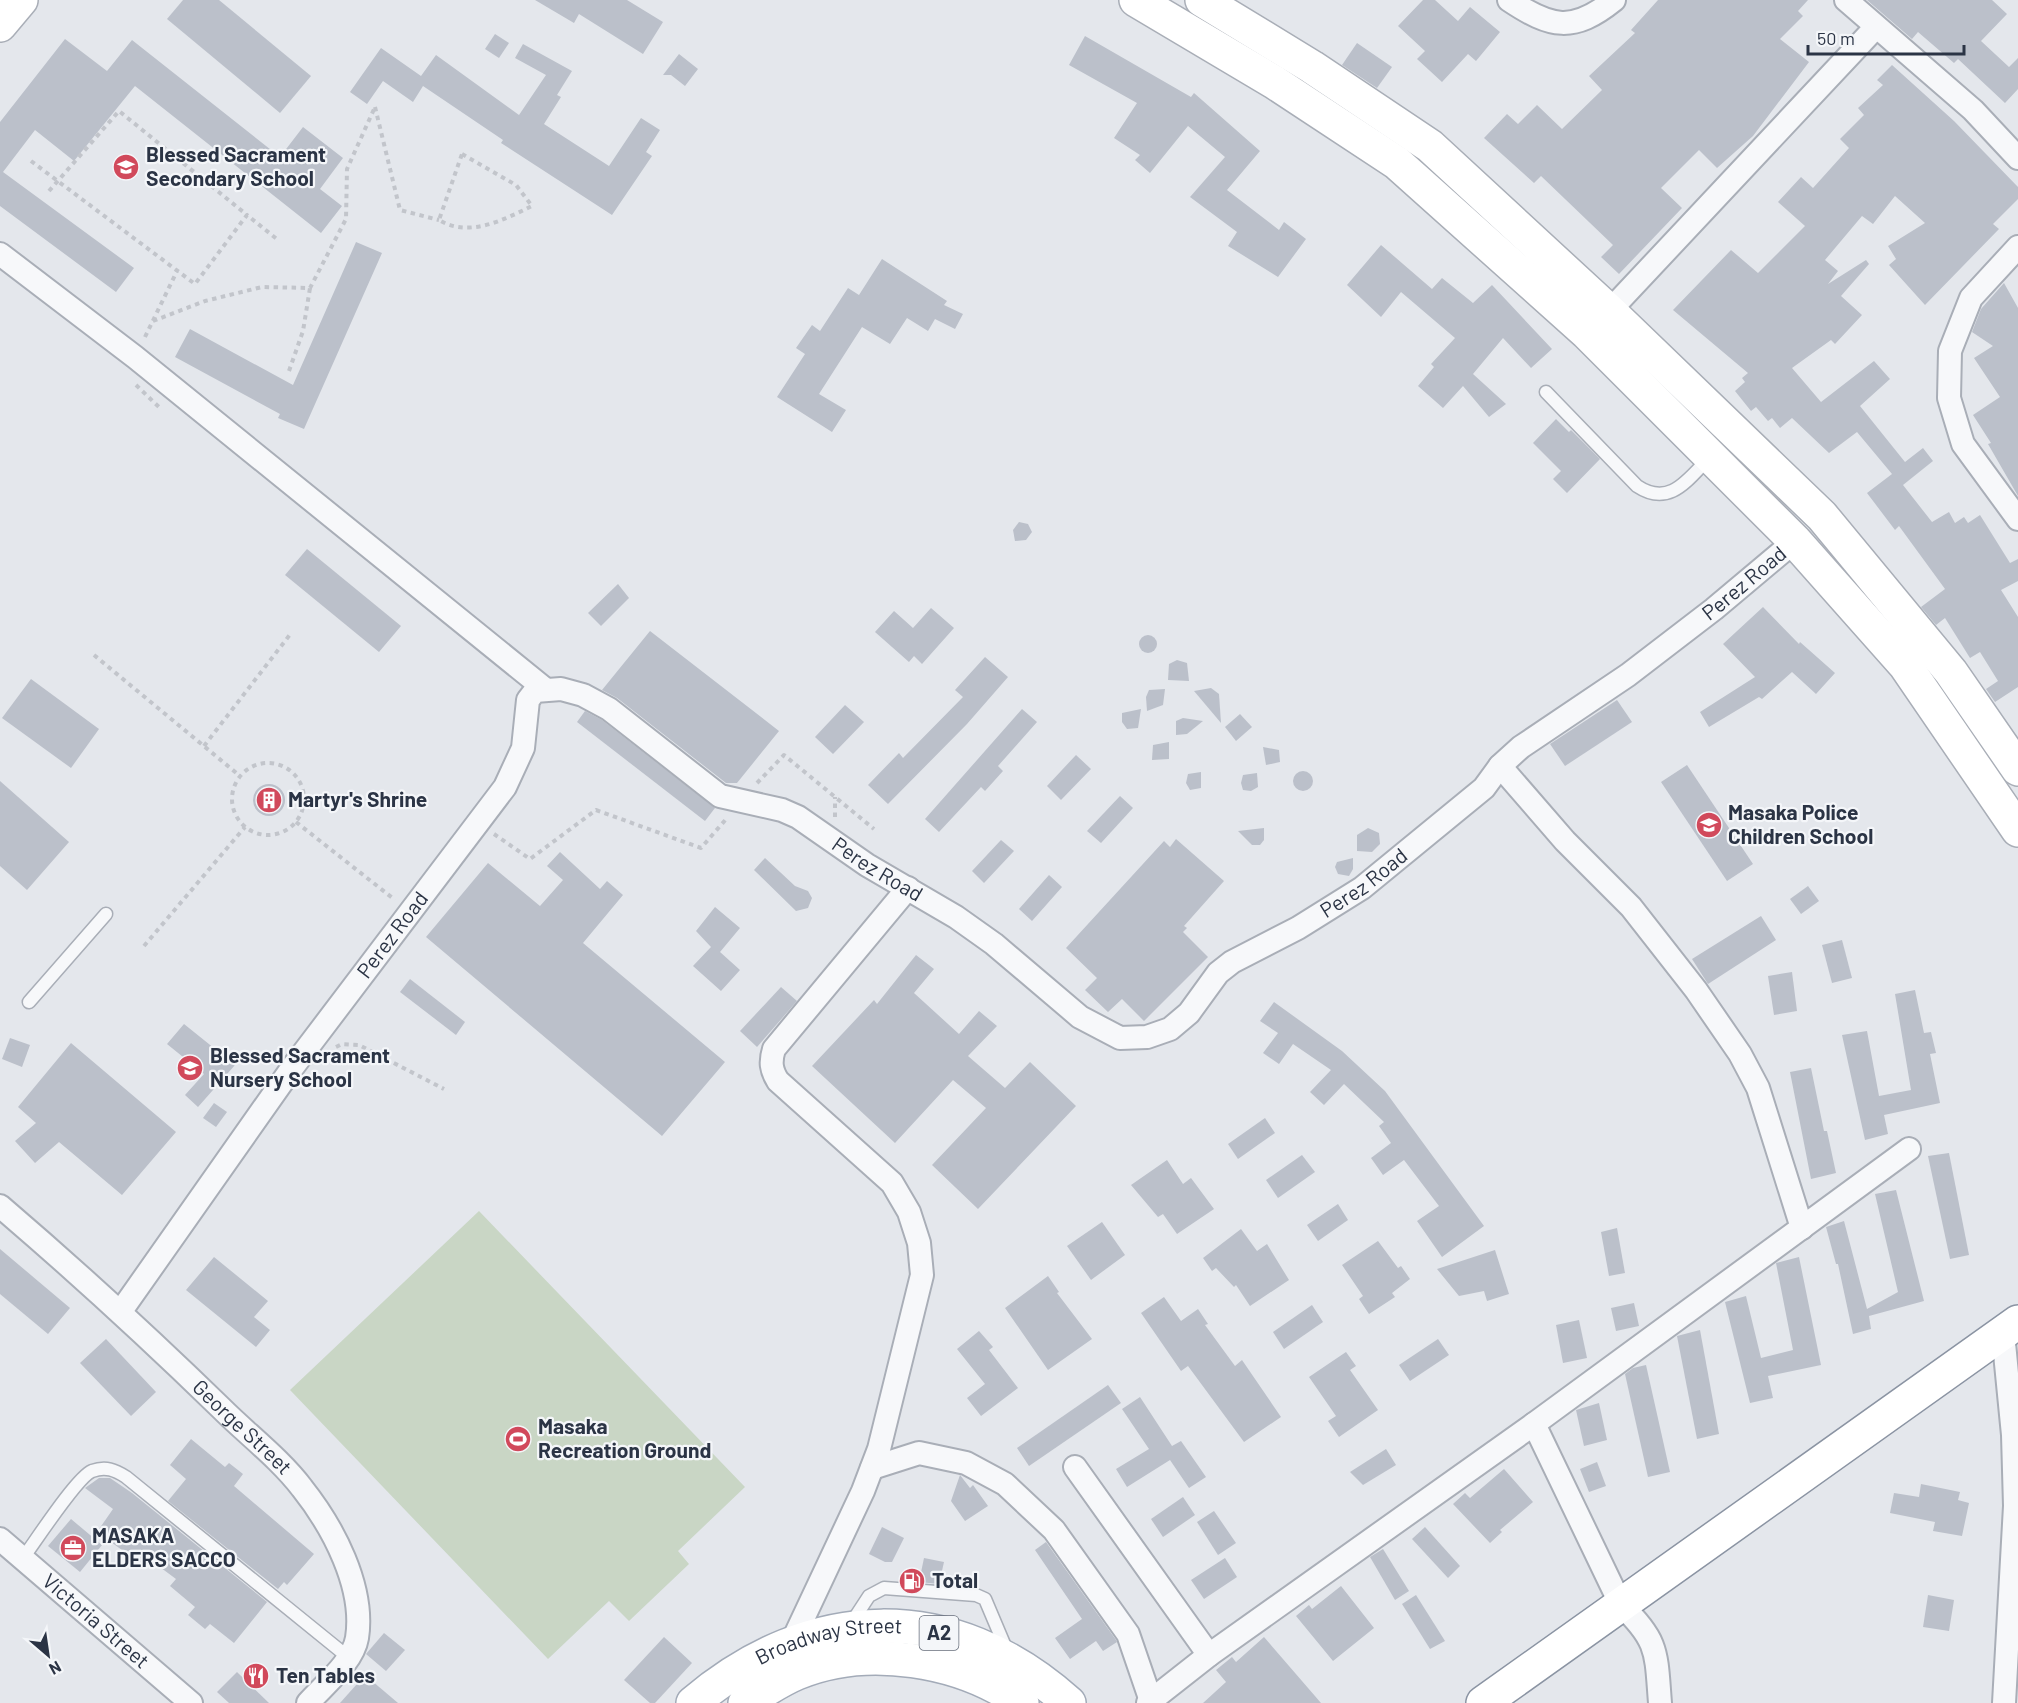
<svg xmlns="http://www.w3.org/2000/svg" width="2018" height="1703" viewBox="0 0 2018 1703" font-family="Barlow,sans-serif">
	<rect width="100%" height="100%" fill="#e4e7ec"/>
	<polygon fill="#c9d6c5" points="479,1211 745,1487 678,1551 689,1564 629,1621 609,1601 548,1659 290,1390"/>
	<g fill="#bbc0ca">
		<polygon points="183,0 219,0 311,76 280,113 167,19"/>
		<polygon points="535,0 627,0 663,22 643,54 579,14 574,23"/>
		<polygon points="1423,0 1435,0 1458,21 1470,7 1500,32 1476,61 1468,54 1442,82 1417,59 1425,51 1398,26"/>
		<polygon points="1658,0 1808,0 1798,11 1803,16 1780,39 1809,62 1753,136 1717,168 1699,150 1661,188 1682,208 1619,274 1601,257 1613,245 1541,176 1534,183 1484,138 1507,114 1518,124 1537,105 1562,129 1602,90 1589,76 1635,33 1631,30"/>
		<polygon points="1867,0 1992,0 2007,14 1981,41 2009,67 2018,58 2018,89 2005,103 1958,59 1954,63 1918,32 1912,39"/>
		<polygon points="495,34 509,43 499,58 485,49"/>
		<polygon points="1085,36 1191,97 1194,93 1260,151 1227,190 1279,230 1284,222 1306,239 1278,277 1228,246 1237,232 1190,197 1225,157 1188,126 1150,173 1135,160 1140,155 1114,138 1137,103 1069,65"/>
		<polygon points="65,39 107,71 132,40 280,157 303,127 343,158 320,189 342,206 321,233 135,86 74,161 35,130 3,172 134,268 116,292 0,206 0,122"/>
		<polygon points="1357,43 1392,67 1377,88 1342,65"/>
		<polygon points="523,44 572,71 557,95 561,97 544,124 609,166 641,118 660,130 646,152 652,156 612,215 501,143 503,140 423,86 413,102 383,81 367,104 350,92 381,48 421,76 436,55 519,115 546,75 515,58"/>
		<polygon points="679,54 698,69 685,86 671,75 663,75"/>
		<polygon points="1892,65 1954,121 2018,187 2018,199 1993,224 1999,229 1925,305 1889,265 1896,259 1888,246 1925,223 1895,196 1873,224 1862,216 1825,260 1838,271 1828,284 1866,260 1869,264 1841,296 1862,315 1835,344 1831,340 1792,368 1821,402 1874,361 1890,379 1860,406 1905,462 1923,448 1933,461 1903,485 1932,522 1949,512 1955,523 1964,517 1968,523 1980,515 2010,563 2018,559 2018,581 2001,590 2018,617 2018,687 1995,702 1986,689 1998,681 1980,652 1970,658 1945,618 1936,625 1921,607 1945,589 1899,526 1895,530 1867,493 1892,474 1857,432 1829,453 1792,418 1780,428 1772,418 1768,421 1756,407 1751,411 1735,391 1745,382 1742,378 1748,373 1673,310 1731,250 1758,273 1805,226 1778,202 1801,177 1813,188 1849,148 1840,139 1864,115 1858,108 1883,85 1877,80"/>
		<polygon points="356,242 382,253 304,429 278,418 280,414 175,357 190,329 293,385"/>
		<polygon points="1381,245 1432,289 1442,278 1473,303 1492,285 1552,349 1531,368 1503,338 1473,374 1506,404 1489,417 1463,386 1443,408 1418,386 1434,367 1431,364 1455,338 1401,292 1381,317 1347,285"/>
		<polygon points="882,259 947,301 944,305 963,314 955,329 935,319 928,331 907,318 890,344 862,327 819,394 846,410 832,432 777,397 805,354 796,348 812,325 820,331 848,288 859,295"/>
		<polygon points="2004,283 2018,308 2018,496 1988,444 1991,443 1973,415 2000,397 1974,358 1993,346 1972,332 1981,309"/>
		<polygon points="1556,419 1569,432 1571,430 1600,459 1567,493 1553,479 1561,471 1533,443"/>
		<polygon points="1019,522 1028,524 1032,532 1026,540 1015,541 1013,530"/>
		<polygon points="307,549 401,626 379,652 285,575"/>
		<polygon points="618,584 629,598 601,626 588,613"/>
		<polygon points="1763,607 1799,644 1800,642 1835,673 1816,694 1792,672 1762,699 1759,697 1709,727 1700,712 1755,677 1723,644"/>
		<polygon points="931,608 954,628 922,664 914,656 909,662 875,632 894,611 913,628"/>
		<polygon points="650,631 779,731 737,783 726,783 617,698 602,690"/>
		<circle cx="1148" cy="644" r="9"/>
		<polygon points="985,657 1008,677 967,724 888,804 868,785 899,753 903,758 963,697 955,690"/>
		<polygon points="1177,660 1187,663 1189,681 1168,680 1169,664"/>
		<polygon points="31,679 99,729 71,768 2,718"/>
		<polygon points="1211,688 1219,694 1221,723 1194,691"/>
		<polygon points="1165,689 1163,705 1147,711 1146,697 1149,690"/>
		<polygon points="1617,700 1632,722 1565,766 1550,744"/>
		<polygon points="845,705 864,722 833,754 815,737"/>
		<polygon points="1022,709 1037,722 998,766 1003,771 985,791 981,787 939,832 925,819"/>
		<polygon points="1141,709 1138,728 1127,729 1122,722 1122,713"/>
		<polygon points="585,711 602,720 715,808 705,821 577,722"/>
		<polygon points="1240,714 1252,727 1236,741 1225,727"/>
		<polygon points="1183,718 1203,721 1187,734 1176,735 1176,721"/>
		<polygon points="1169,742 1169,759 1152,760 1153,745"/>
		<polygon points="1263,747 1279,750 1280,762 1266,765"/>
		<polygon points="1076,755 1091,769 1061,800 1047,786"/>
		<polygon points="1687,765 1753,864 1727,881 1661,782"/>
		<circle cx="1303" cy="781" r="10"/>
		<polygon points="1201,772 1201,788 1190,790 1186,783 1188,774"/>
		<polygon points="1257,773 1258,787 1251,791 1243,790 1241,783 1243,775"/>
		<polygon points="0,781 69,842 27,890 0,866"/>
		<circle cx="269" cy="800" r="16"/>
		<polygon points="1120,796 1133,808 1101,843 1087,831"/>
		<polygon points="1264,828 1264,840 1260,845 1252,845 1238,831"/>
		<polygon points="1368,828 1379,833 1380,844 1372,852 1357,851 1357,835"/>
		<polygon points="1176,839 1224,881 1184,926 1187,928 1183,932 1208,957 1144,1021 1122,999 1108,1012 1085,990 1097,978 1066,948 1164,841 1170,847"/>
		<polygon points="1001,840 1014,851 984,883 972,871"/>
		<polygon points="560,852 600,889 607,881 623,895 583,943 725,1062 662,1136 426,937 488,863 540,906 563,880 547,866"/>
		<polygon points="765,858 795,886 808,891 812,898 808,908 796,911 754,870"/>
		<polygon points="1353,858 1353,869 1349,876 1338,874 1335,867 1337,862"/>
		<polygon points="1049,875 1062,887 1032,921 1019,909"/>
		<polygon points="1808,886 1819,901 1801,914 1790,899"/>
		<polygon points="715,907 740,928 720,952 740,970 721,991 693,966 711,947 696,931"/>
		<polygon points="1761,916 1776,940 1708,984 1692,959"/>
		<polygon points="1842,940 1852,978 1832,983 1822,945"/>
		<polygon points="916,955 934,969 914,993 959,1034 979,1011 997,1026 968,1056 1005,1088 1030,1062 1076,1106 978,1209 932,1165 986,1108 953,1080 895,1143 812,1066 874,1000 877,1004"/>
		<polygon points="1792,972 1797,1011 1774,1015 1768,976"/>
		<polygon points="410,979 465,1022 456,1035 400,992"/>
		<polygon points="781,987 797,1001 757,1047 740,1031"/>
		<polygon points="1915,990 1924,1033 1931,1032 1936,1053 1930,1054 1940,1103 1884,1115 1888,1134 1865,1140 1842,1035 1867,1031 1879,1096 1911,1090 1895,994"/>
		<polygon points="1274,1002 1342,1051 1385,1091 1484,1226 1442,1257 1417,1221 1439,1206 1404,1160 1383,1175 1371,1158 1391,1143 1379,1126 1384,1122 1344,1084 1324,1105 1310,1092 1331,1070 1293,1044 1279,1064 1263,1053 1278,1033 1260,1021"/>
		<polygon points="184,1024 235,1065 198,1107 185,1095 204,1074 167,1044"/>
		<polygon points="10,1038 30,1045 22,1067 2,1059"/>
		<polygon points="71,1043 176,1132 122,1195 59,1142 35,1163 15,1141 36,1123 18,1107"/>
		<polygon points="1811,1068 1824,1131 1827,1131 1836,1173 1811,1179 1790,1072"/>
		<polygon points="214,1103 227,1112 216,1127 203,1118"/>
		<polygon points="1265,1118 1275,1133 1238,1159 1228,1144"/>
		<polygon points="1949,1153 1969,1255 1950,1259 1928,1156"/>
		<polygon points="1302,1155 1315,1172 1278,1198 1266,1180"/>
		<polygon points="1167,1160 1183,1184 1191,1178 1214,1209 1177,1234 1163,1214 1158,1217 1131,1185"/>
		<polygon points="1896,1190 1924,1301 1869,1316 1871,1329 1853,1334 1838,1264 1836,1264 1826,1227 1844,1221 1867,1309 1898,1292 1875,1194"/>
		<polygon points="1338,1204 1348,1220 1318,1241 1307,1225"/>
		<polygon points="1102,1222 1125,1255 1091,1280 1067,1246"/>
		<polygon points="1617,1228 1625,1273 1609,1276 1601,1232"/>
		<polygon points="1241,1229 1257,1251 1267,1244 1289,1280 1250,1306 1236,1285 1234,1287 1216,1268 1212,1271 1203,1258"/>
		<polygon points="1378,1241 1398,1268 1401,1266 1410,1279 1392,1293 1395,1297 1369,1314 1359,1299 1363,1296 1342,1265"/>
		<polygon points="0,1249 70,1308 48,1334 0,1294"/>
		<polygon points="1495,1250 1509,1294 1487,1301 1484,1291 1459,1296 1437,1269"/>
		<polygon points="214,1257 268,1301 254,1317 270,1330 256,1347 186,1290"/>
		<polygon points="1799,1257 1821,1365 1768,1376 1773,1398 1750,1403 1725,1302 1746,1296 1761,1358 1793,1350 1776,1263"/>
		<polygon points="1048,1276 1059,1292 1057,1293 1092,1339 1048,1370 1005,1308"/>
		<polygon points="1164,1297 1181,1321 1198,1309 1208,1324 1205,1325 1235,1366 1242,1360 1281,1417 1244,1442 1188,1366 1181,1371 1141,1313"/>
		<polygon points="1634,1303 1639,1326 1616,1331 1611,1308"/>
		<polygon points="1312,1305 1323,1322 1284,1349 1273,1332"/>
		<polygon points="1579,1320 1587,1358 1563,1363 1556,1325"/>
		<polygon points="1700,1330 1719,1434 1697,1439 1677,1336"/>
		<polygon points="979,1331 993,1347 989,1350 1018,1388 981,1416 967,1398 985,1384 957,1349"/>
		<polygon points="106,1339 156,1392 131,1416 80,1363"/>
		<polygon points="1438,1339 1449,1355 1410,1381 1399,1365"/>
		<polygon points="1346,1352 1356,1366 1350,1370 1378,1410 1339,1437 1328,1421 1336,1416 1309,1377"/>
		<polygon points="1646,1365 1670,1472 1648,1477 1625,1374 1633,1368"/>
		<polygon points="1108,1385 1121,1403 1029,1466 1017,1448"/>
		<polygon points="1140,1397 1172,1446 1181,1441 1206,1477 1189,1488 1170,1460 1127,1487 1116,1469 1149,1449 1122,1409"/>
		<polygon points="1599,1403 1607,1440 1584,1446 1576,1410"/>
		<polygon points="191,1439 225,1467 229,1463 243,1474 234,1486 314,1554 287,1585 284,1582 278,1589 168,1501 186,1479 170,1465"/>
		<polygon points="1386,1449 1396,1465 1363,1485 1350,1472"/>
		<polygon points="1597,1462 1606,1486 1589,1492 1580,1469"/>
		<polygon points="1504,1469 1533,1502 1500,1530 1502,1532 1490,1543 1453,1504 1465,1493 1470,1498"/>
		<polygon points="960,1475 970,1488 973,1485 988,1506 965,1521 951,1501"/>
		<polygon points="99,1478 110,1478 132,1493 267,1602 234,1643 210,1624 205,1629 188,1615 195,1607 170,1586 176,1579 145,1556 140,1563 97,1532 113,1509 85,1488"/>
		<polygon points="1921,1484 1960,1492 1958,1500 1969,1503 1962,1536 1933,1531 1935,1522 1890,1513 1894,1493 1919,1497"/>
		<polygon points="1183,1497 1195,1515 1163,1537 1151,1519"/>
		<polygon points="1214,1511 1236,1543 1218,1555 1197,1522"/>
		<polygon points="71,1519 102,1545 80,1572 48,1546"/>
		<polygon points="882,1527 904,1538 892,1562 885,1562 869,1554"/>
		<polygon points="1425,1527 1460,1566 1448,1578 1412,1539"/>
		<polygon points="1046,1542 1116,1640 1117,1642 1103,1651 1096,1641 1070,1659 1055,1638 1082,1619 1035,1550"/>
		<polygon points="1383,1549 1409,1591 1395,1600 1370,1557"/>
		<polygon points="924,1558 944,1562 939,1584 919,1582"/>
		<polygon points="1225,1558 1237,1577 1204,1599 1191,1580"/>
		<polygon points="1341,1586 1374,1628 1333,1661 1296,1616 1309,1605 1312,1609"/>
		<polygon points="1416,1595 1445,1641 1430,1649 1402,1604"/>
		<polygon points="1928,1595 1954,1600 1949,1631 1923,1627"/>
		<polygon points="384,1633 405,1650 386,1671 366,1654"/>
		<polygon points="664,1637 692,1663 655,1703 650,1703 624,1680"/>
		<polygon points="1264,1637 1321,1703 1203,1703 1226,1682 1216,1670 1232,1657 1236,1662"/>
		<polygon points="237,1672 269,1703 229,1703 217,1692"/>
		<polygon points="365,1675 398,1703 340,1703"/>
	</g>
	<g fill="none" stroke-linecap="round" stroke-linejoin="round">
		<defs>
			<g id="lane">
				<path d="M1546 392 1637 486C1670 508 1688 479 1710 457"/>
				<polyline points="29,1002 106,914"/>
				<path d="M23 1558C35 1542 77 1477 92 1471 106 1466 115 1470 126 1477L348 1657"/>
				<polyline points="850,1625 869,1596 884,1588 976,1595 985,1599 1007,1651"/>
			</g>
			<g id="street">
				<path d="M1509 0C1551 28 1573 33 1614 0"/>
				<polyline points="1846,0 1973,110 2018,158"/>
				<polyline points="2018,247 1971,298 1950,351 1949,398 1963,444 2018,519"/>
				<polyline points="0,254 135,357 545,689"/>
				<polyline points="1601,320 1875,28"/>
				<polyline points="1500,766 1565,841 1631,907 1696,990 1740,1054 1758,1088 1802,1228"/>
				<path id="s1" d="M0 1206C76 1271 149 1338 221 1408 247 1434 280 1459 302 1488 333 1527 365 1587 357 1638 353 1662 324 1685 308 1703"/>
				<path id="s2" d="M121 1311 292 1068 505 787 523 748 528 700 535 691 561 689 583 695 609 709 720 796 782 810 798 817 867 865 956 917 994 944 1080 1017 1120 1038 1147 1037 1170 1029 1189 1013 1218 973 1232 962 1298 928 1362 888 1484 788 1500 766 1521 747 1628 675 1714 609 1795 541"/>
				<polyline points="2003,1333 2013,1435 2015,1506 2004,1703"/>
				<path d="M1534 1424 1621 1605C1659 1641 1656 1653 1660 1703"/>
				<polyline points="1075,1467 1209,1655"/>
				<polyline points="872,1468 919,1453 966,1463 1005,1484 1054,1530 1128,1634 1151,1701"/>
				<path id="s3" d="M0 1539 191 1703"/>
				<path d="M794 1653 792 1642 863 1491 879 1449 922 1275 919 1243 909 1212 892 1183 778 1081C771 1070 770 1062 774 1049L908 888"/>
				<polyline points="1148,1703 1209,1655 1534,1424 1909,1149"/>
			</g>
			<g id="secondary">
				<polyline points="1136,0 1274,82 1397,163 1587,333 1795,541 1905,665 2018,830"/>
				<polyline points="1202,0 1312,67 1430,146 1610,312 1822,516 1951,672 2018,769"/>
				<polyline points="0,25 21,0"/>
			</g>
			<g id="primary">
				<path id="s4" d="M693 1703C811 1603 952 1598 1069 1703"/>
				<path d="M745 1703C762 1692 778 1681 797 1673 867 1644 961 1659 1022 1703"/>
			</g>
			<polyline id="highway" points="1483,1703 2018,1322"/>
		</defs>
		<use href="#lane" stroke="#a9aeb7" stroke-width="15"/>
		<use href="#street" stroke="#a9aeb7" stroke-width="26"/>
		<use href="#secondary" stroke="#a9aeb7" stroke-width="36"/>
		<use href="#primary" stroke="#a3abb8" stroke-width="36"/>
		<use href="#highway" stroke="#8b94a3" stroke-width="36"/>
		<g stroke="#c2c5cb" stroke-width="4" stroke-dasharray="4.5 4.5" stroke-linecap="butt">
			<polyline points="375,107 400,210 439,220"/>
			<path d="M462 154 516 185 532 206C503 220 469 238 439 220Z"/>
			<polyline points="31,161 195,284 247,215 278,240"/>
			<polyline points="49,191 119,111 247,215"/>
			<polyline points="153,321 205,301 262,287 310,288 346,219 347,169 375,107"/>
			<polyline points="145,337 177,271"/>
			<polyline points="289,371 303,331 310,288"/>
			<polyline points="136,385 161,409"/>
			<polyline points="94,655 240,776"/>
			<polyline points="204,746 292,632"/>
			<circle cx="268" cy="799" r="36"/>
			<polyline points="757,783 784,755 874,829"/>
			<polyline points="835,817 835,797"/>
			<polyline points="296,822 395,900"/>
			<polyline points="494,834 530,859 596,810 701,848 727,818"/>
			<polyline points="144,946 245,827"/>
			<polyline points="336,1047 342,1044 359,1045 444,1089"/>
		</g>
		<use href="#lane" stroke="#f7f8fa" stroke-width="12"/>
		<use href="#street" stroke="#f7f8fa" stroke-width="22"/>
		<use href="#secondary" stroke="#fff" stroke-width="33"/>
		<use href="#primary" stroke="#fff" stroke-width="33"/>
		<use href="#highway" stroke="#fff" stroke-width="33"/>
	</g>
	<defs>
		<symbol id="school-disc" viewBox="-11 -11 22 22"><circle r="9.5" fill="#d1495b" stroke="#f4f6f9"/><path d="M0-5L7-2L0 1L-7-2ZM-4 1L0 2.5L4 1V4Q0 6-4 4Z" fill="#fff"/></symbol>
		<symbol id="building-disc" viewBox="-11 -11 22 22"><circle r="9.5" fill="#d1495b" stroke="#f4f6f9"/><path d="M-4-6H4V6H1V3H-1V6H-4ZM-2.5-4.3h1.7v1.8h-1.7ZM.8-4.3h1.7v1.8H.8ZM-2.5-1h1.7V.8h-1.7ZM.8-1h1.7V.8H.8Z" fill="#fff"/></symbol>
		<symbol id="stadium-disc" viewBox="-11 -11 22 22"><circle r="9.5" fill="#d1495b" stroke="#f4f6f9"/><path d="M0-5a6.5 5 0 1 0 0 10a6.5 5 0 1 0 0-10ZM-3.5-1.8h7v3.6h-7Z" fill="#fff"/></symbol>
		<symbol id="office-disc" viewBox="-11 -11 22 22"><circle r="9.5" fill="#d1495b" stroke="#f4f6f9"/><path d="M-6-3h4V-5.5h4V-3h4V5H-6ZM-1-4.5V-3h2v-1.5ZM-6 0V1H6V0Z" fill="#fff"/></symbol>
		<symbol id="fuel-disc" viewBox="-11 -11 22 22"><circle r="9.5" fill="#d1495b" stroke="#f4f6f9"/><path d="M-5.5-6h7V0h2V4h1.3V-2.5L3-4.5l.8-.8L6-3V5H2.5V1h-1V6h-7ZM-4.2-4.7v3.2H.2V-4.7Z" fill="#fff"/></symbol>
		<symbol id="restaurant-disc" viewBox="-11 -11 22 22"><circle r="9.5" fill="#d1495b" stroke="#f4f6f9"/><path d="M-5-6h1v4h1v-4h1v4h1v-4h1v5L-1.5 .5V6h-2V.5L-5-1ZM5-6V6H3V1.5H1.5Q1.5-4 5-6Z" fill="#fff"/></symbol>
	</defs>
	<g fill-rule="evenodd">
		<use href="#school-disc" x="111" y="152" width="30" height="30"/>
		<use href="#building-disc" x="254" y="785" width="30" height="30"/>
		<use href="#school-disc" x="1694" y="810" width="30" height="30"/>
		<use href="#school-disc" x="175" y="1053" width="30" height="30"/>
		<use href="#stadium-disc" x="503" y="1424" width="30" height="30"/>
		<use href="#office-disc" x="58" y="1533" width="30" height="30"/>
		<use href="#fuel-disc" x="897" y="1566" width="30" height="30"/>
		<use href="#restaurant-disc" x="241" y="1661" width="30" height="30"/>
	</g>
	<g text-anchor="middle" stroke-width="4.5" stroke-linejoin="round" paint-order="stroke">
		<rect fill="#f4f6f9" stroke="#676e7b" stroke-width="1.5" x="919.5" y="1616" width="39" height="34" rx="4.5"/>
		<g font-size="20" font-weight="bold" fill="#2b3445">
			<text x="939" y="1640">A2</text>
		</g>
		<g font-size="21" font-weight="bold" fill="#2b3445" stroke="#f4f6f9" text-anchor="start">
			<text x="146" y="162">Blessed Sacrament<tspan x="146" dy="24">Secondary School</tspan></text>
			<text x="288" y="807">Martyr's Shrine</text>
			<text x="1728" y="820">Masaka Police<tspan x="1728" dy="24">Children School</tspan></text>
			<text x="210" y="1063">Blessed Sacrament<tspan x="210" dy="24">Nursery School</tspan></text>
			<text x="538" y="1434">Masaka<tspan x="538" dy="24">Recreation Ground</tspan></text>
			<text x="92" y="1543">MASAKA<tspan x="92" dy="24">ELDERS SACCO</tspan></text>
			<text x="932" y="1588">Total</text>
			<text x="276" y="1683">Ten Tables</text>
		</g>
		<g font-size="21" fill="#2b3445" stroke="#f4f6f9">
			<text dy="7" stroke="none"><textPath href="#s2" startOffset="2228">Perez Road</textPath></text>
			<text dy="7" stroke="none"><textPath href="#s2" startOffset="1148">Perez Road</textPath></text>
			<text dy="7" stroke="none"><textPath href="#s2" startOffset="1742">Perez Road</textPath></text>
			<text dy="7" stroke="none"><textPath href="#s2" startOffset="464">Perez Road</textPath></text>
			<text dy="7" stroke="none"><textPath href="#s1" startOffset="328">George Street</textPath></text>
			<text dy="7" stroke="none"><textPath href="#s3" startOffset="126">Victoria Street</textPath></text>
			<text dy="7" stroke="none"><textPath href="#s4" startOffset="153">Broadway Street</textPath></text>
		</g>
	</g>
	<g transform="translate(48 1655) rotate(151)" stroke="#f4f6f9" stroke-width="4.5" paint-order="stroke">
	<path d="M0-4.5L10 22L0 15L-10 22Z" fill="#2b3445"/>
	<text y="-9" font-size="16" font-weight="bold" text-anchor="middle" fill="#2b3445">N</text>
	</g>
	<path d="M1808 45v9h156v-9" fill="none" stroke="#2b3445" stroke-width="3"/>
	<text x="1817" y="45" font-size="18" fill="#2b3445" stroke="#f4f6f9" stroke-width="4.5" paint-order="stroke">50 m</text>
</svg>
